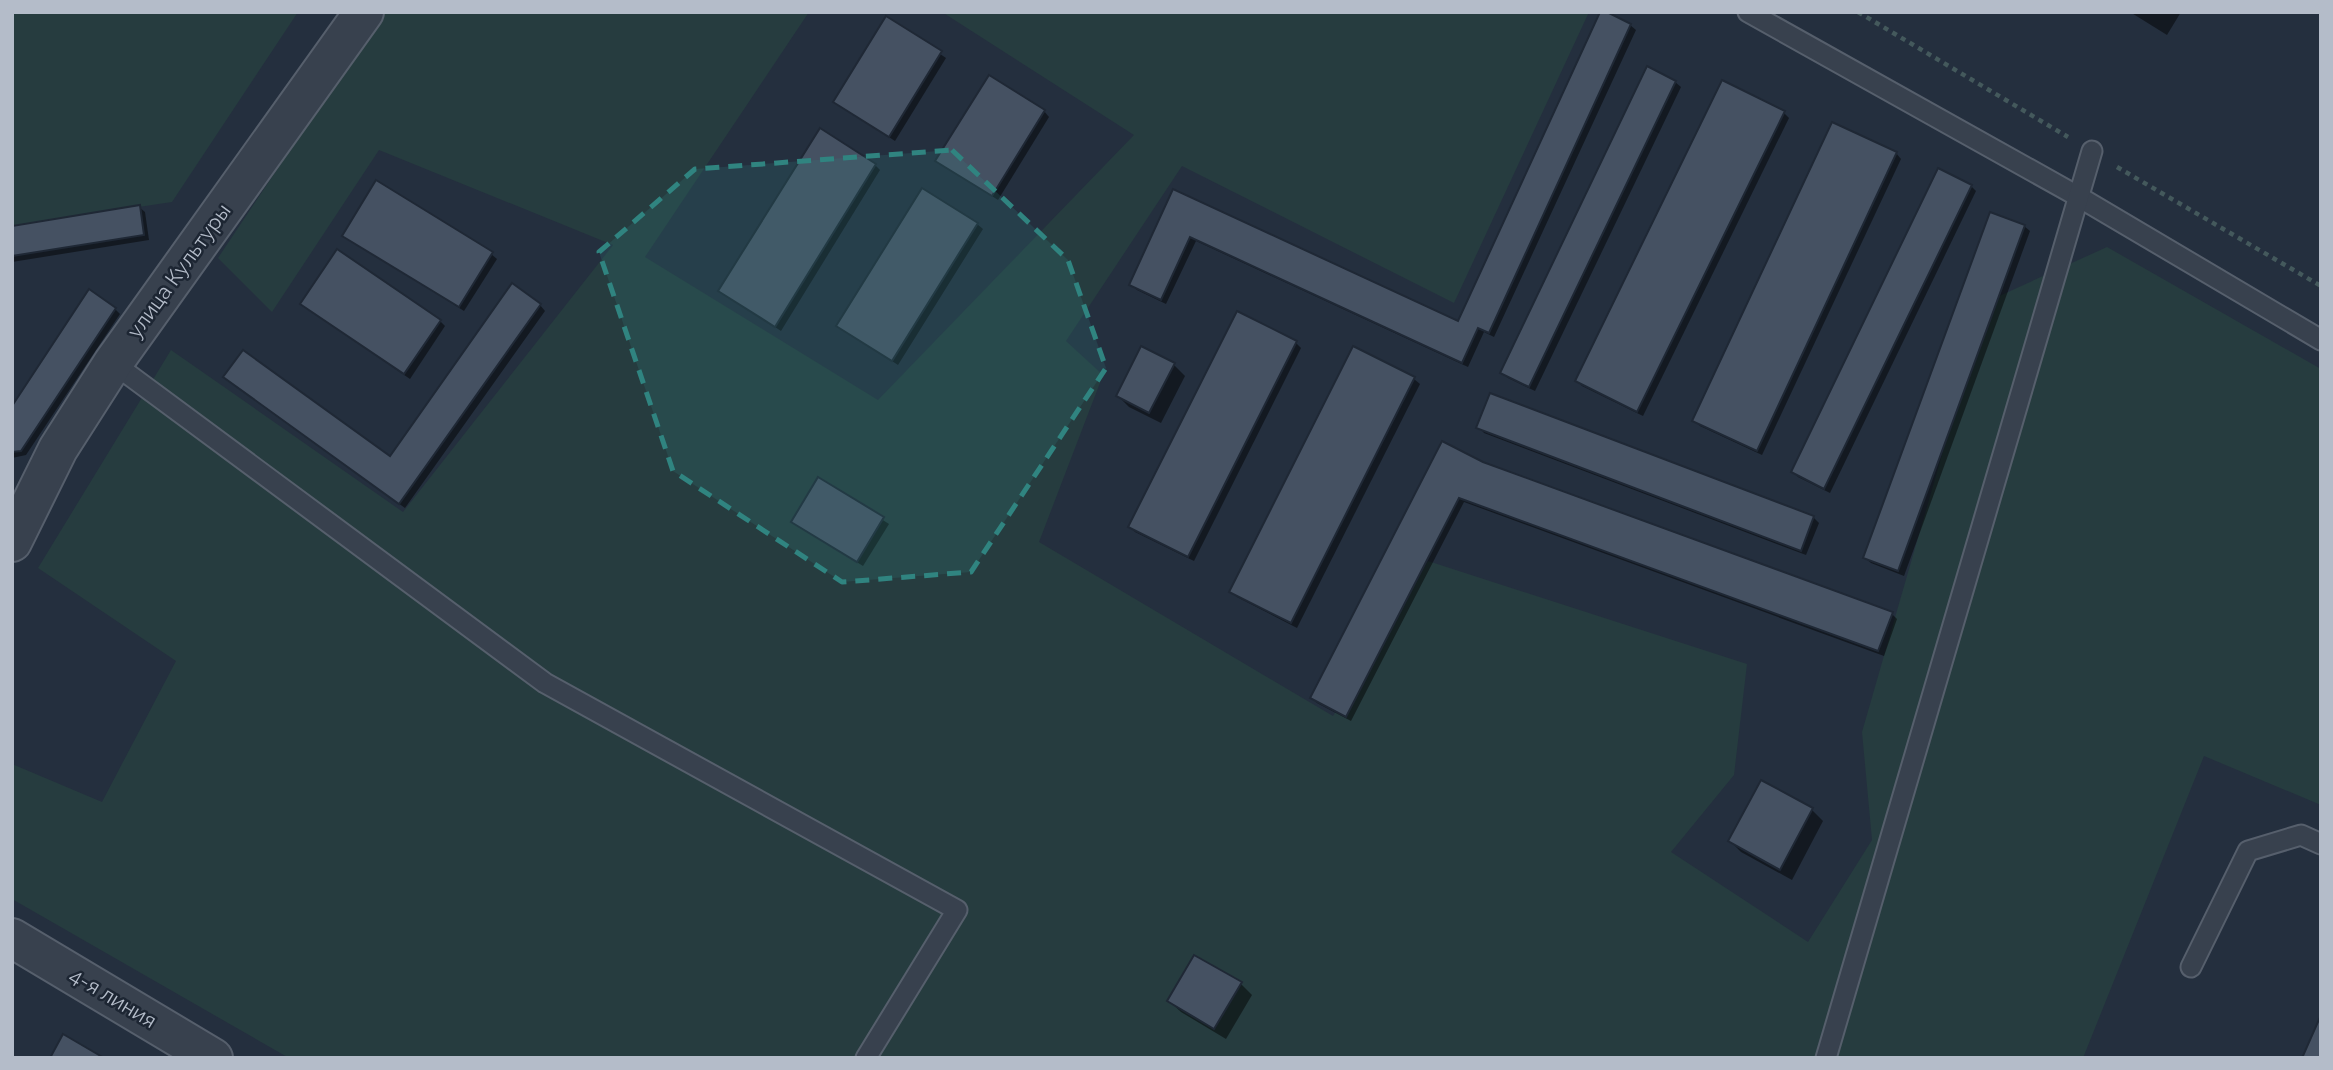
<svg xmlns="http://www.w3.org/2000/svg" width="2333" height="1070" viewBox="0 0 2333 1070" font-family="Raleway,sans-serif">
	<rect width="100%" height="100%" fill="#242f3e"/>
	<g fill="#263c3f">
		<polygon points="12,12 298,12 172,202 12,226"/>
		<polygon points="382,12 809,12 645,257 878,400 1134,135 942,12 1589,12 1454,303 1182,166 1066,341 1103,375 1039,542 1333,716 1428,561 1747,664 1734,775 1671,852 1808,942 1872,840 1862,732 1986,302 2107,247 2321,369 2321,805 2204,756 2083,1058 289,1058 12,899 12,764 102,802 176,661 38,568 171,350 403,512 613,245 379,150 272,312 218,258"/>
	</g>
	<g fill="#0007">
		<polygon points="2130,12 2181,12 2167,35"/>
		<polygon points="887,18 946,58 895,141 835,102"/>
		<polygon points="1630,25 1636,30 1494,337 1484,332 1468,367 1196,241 1166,304 1137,290 1131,284 1174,191 1459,323"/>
		<polygon points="1675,82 1681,87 1535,391 1508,378 1502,373"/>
		<polygon points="1044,111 1049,117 998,200 938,161"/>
		<polygon points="1784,113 1789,118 1643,416 1582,386 1577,381"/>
		<polygon points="1896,153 1901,159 1762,455 1700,426 1694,420"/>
		<polygon points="875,165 880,170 781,331 721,291"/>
		<polygon points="1971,186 1976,191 1830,493 1798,477 1793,472"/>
		<polygon points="139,207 145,212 149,240 12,262 12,227"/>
		<polygon points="977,224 983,229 898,365 839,326"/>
		<polygon points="2024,226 2030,231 1904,576 1871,563 1865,558"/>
		<polygon points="344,235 491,254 497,259 464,311"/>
		<polygon points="540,305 545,311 405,508 230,382 390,458"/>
		<polygon points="115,309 120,314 26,455 12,458 12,409"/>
		<polygon points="308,309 440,321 445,326 410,379"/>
		<polygon points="1237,313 1296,343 1301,348 1194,561 1135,532 1130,526"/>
		<polygon points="1354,348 1414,379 1420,384 1297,628 1237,597 1231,592"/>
		<polygon points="1174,365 1185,376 1161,423 1129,407 1118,396"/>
		<polygon points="1479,427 1813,517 1819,523 1806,555 1484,433"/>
		<polygon points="1482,464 1892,614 1897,619 1884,656 1464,502 1351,721 1317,703 1312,698"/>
		<polygon points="819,479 889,524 863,566 793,522"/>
		<polygon points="1812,810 1823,821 1792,880 1741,852 1730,841"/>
		<polygon points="1241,984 1252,995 1226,1039 1181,1012 1169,1001"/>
	</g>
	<g fill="#455162" stroke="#1f2835" stroke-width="2">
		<polygon points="1600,12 1607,12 1631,24 1489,333 1478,328 1462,363 1190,237 1161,300 1129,285 1173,189 1458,321"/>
		<polygon points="886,16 942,51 889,137 833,102"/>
		<polygon points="1647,66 1676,81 1529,387 1500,373"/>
		<polygon points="989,75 1045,110 992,196 935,161"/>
		<polygon points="1722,80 1785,111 1637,412 1575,381"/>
		<polygon points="1832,122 1897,152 1757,451 1692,421"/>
		<polygon points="820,128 876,164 775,327 718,291"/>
		<polygon points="1938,168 1972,185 1824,489 1791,472"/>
		<polygon points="376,180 493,252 459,307 342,236"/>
		<polygon points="922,188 978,223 892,361 836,326"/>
		<polygon points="140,205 144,235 12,256 12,226"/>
		<polygon points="1990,212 2025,225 1898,571 1863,558"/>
		<polygon points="337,249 441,320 404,374 300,304"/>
		<polygon points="512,283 541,304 399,504 223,377 243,350 390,456"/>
		<polygon points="89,289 116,308 21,451 12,452 12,406"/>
		<polygon points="1237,311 1297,341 1188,557 1128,527"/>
		<polygon points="1141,346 1175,363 1149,413 1116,396"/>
		<polygon points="1353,346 1415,377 1291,623 1229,592"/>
		<polygon points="1490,393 1814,516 1801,551 1476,428"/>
		<polygon points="1442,441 1483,462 1893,612 1878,651 1459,498 1346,717 1310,698"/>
		<polygon points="818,477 884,517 857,562 791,522"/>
		<polygon points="1761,780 1813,808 1780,870 1728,841"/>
		<polygon points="1194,955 1242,982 1214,1029 1167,1001"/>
		<polygon points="2321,1015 2321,1058 2302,1058"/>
		<polygon points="63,1034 104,1058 50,1058"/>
	</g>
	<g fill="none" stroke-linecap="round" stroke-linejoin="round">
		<defs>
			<g id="lane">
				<polyline points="1748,12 2079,197 2321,340"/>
				<polyline points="113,363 545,683 957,910 866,1058"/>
				<polyline points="2191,967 2248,851 2301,835 2321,844"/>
				<polyline points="1826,1058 2092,151"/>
			</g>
			<g id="street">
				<polyline points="12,542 58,449 113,363 364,12"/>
				<polyline points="12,938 213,1058"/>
			</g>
		</defs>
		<use href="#lane" stroke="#565f6c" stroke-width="23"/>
		<use href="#street" stroke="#565f6c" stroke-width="42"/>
		<g stroke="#44595c" stroke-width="4.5" stroke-dasharray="5 5" stroke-linecap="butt">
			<polyline points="1858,12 2068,137"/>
			<polyline points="2117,167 2321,286"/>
		</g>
		<use href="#lane" stroke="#38414e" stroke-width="19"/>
		<use href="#street" stroke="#38414e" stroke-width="38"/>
	</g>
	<path fill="#308480" fill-opacity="0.2" stroke="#308480" stroke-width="5" stroke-dasharray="14 9" stroke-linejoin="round" d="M952 150 1068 260 1106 368 971 572 842 582 673 471 599 252 695 169Z"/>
	<g text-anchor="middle" stroke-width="5" stroke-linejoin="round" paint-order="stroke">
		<g font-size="21" fill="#b4bcc9" stroke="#1d2633">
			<text transform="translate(179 271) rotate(-54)" y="7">улица Культуры</text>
			<text transform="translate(113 998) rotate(31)" y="7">4-я линия</text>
		</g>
	</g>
	<rect width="2333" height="1070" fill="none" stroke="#b4bcc9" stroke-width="28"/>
</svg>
